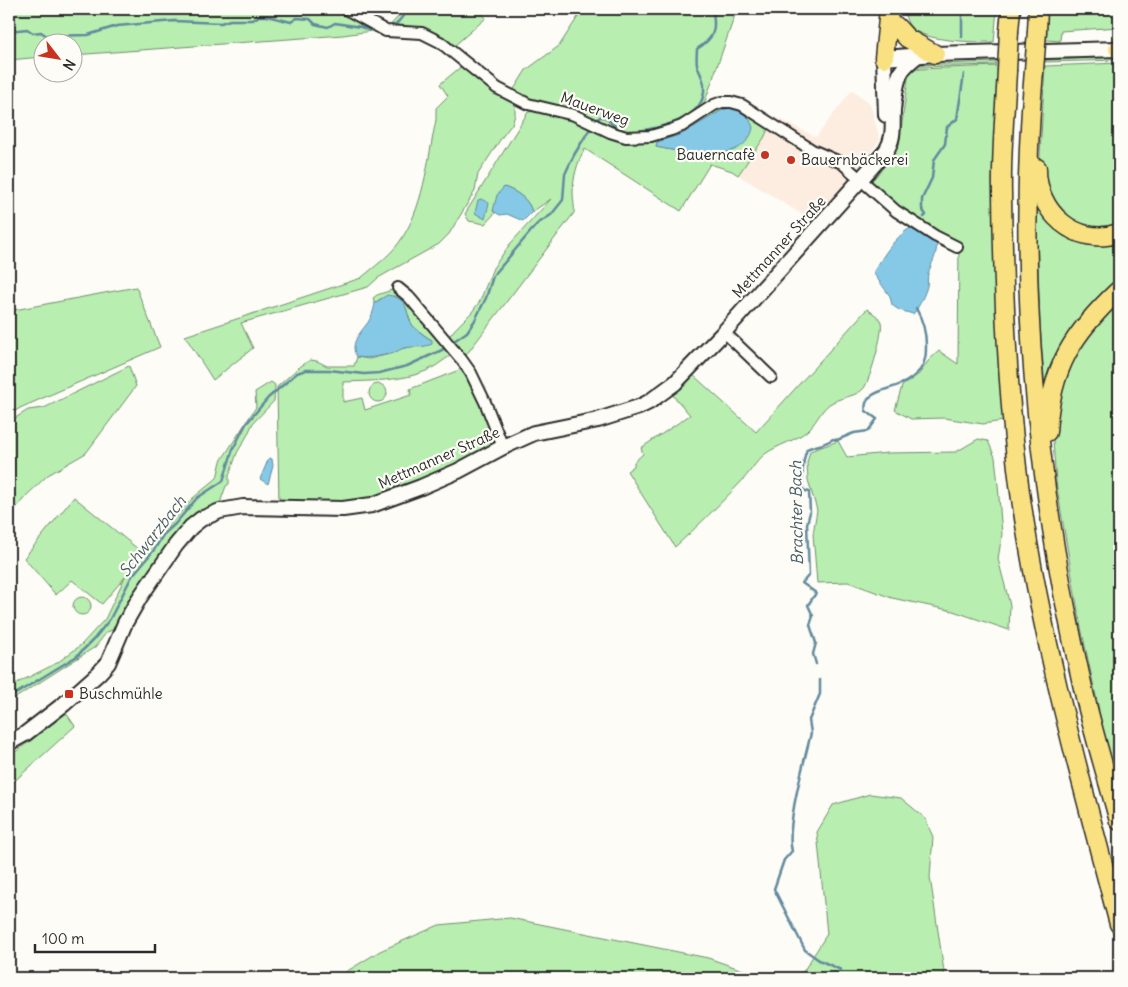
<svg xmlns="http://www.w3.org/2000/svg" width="1128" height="987" viewBox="0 0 1128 987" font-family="Delius,sans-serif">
	<rect width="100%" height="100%" fill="#fdfcf7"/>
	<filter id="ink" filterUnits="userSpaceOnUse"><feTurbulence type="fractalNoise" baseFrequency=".02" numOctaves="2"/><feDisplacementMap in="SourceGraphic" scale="10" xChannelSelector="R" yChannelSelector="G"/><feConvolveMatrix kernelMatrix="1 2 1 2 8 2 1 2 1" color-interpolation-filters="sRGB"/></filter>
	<g filter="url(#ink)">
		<polygon fill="#fdede0" points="852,90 870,103 880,140 859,167 850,185 816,223 738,175 763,138 776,117 816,137"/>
		<g fill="#b8eeb0" stroke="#728c6e" fill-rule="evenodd">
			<polygon points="9,9 343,9 374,28 372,31 343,35 73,55 72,42 42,42 42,57 9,60"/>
			<polygon points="405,9 478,9 486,18 454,46 441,41 386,30"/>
			<polygon points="583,9 737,9 702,110 681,124 661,131 626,134 511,94 526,70 559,46"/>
			<path d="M904 9H997L994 42C975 42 924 42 911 27 906 22 905 15 904 9Z"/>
			<polygon points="1048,9 1119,9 1119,27 1061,31 1060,41 1046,40"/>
			<polygon points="1119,57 1119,60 1045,62 1046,60"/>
			<polygon points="996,62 996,65 921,67 910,70 906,76 897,145 894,151 881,166 905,74 915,65"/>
			<polygon points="1119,63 1119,230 1093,233 1056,214 1039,173 1045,66"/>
			<path d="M463 65 511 101 515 105V115L512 124 502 137 478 174 475 191 449 234 439 244 392 270 378 278 368 287 241 323 253 348 213 380 185 336 361 278C374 267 388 257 398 244 424 209 427 162 436 120V108L448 96 440 84Z"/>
			<polygon points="998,66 992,182 996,232 999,366 1003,421 983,424 944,418 911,419 895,410 902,386 919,374 929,360 939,351 958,364 959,242 938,234 897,209 871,182 896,152 899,145 908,78 911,71 920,69"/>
			<path d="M734 105 770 125 764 138 738 175 732 171 710 164 681 211 585 149C577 162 573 178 573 193 573 200 575 207 574 213L463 359 446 340 455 329 472 312 480 301 493 268 510 244 551 199 532 212C529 199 516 191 504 187L493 211 495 213 485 224 469 221 465 214 528 112C564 106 585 130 615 139 623 142 631 140 638 140L716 107ZM722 110 687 153 656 147 657 142 682 134Z"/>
			<polygon points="1036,203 1054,223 1119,237 1119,285 1049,390 1045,389 1040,324"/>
			<polygon points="136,287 160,347 20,408 9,415 9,311"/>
			<path d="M392 290 399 292 451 350 450 356C442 361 434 368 426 371 403 381 369 381 343 382V402L362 398 365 410 411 395 410 389 467 367 499 447 364 504H279L277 387 298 368 310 360 317 361 327 366H354L357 357 369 359 394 353 400 349 414 346 423 347 432 340C428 338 416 329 413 326 404 312 412 309 394 296L380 299 375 303 373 298 377 295Z"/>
			<polygon points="1119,299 1119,797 1112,770 1099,712 1095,712 1099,710 1080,623 1056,482 1053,441 1055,413 1071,359 1090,329"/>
			<path d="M867 309C872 313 879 316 881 322 884 331 870 380 864 388 858 396 842 397 833 402 822 407 817 422 808 430 796 441 779 444 765 454 756 461 749 474 740 483 719 505 698 526 675 547L627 471 634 466V462L643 454 641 448 690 415 671 393 692 374 756 432Z"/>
			<polygon points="129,366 136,386 86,453 48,475 26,496 9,517 9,422 28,410 44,408"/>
			<polygon points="271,382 275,385 274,401 253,423 247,436 237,453 229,476 229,484 226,486 219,506 204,514 119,632 112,630 107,632 95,647 9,702 9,687 57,663 81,645 105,619 125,577 102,604 72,580 56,595 24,558 74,497 144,554 193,498 217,478 221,461 256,407 255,392"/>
			<circle cx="378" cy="393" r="9"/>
			<polygon points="978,439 988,441 995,457 998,485 1002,534 998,559 1010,605 1009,630 953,611 892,598 848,582 817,583 813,534 817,510 808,480 807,463 810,451 838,441 847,457 888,453 956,452"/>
			<circle cx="82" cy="606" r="9"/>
			<polygon points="66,713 75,726 9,786 9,757"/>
			<polygon points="870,794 901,798 925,818 933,837 930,877 945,978 784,978 803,972 827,934 817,832 833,805"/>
			<polygon points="510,918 708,958 766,978 336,978 380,951 439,925"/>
		</g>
		<g fill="#86c9e7" stroke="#628a9c">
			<path d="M730 108C742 111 750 116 753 128 744 167 683 152 656 147L657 142 682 134 722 110Z"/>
			<path d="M504 187C516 191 529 199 532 212L523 221 507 214 500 215 493 211 497 195Z"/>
			<polygon points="481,199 489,203 485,219 475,213 478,200"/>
			<path d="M910 228 937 243C936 259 932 261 928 274 927 278 928 282 927 286 926 292 917 311 913 314L899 310 892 305 890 296 874 274V271C884 255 894 238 910 228Z"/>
			<path d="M387 295C411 298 404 313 413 326 417 330 427 338 432 340V344C423 348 414 346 404 348 400 349 397 352 393 353 379 356 371 359 357 357 349 345 359 334 366 325 371 319 374 310 375 303Z"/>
			<polygon points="269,458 272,459 273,466 268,484 260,479"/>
		</g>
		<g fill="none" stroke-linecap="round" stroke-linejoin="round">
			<g stroke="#628a9c" stroke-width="2.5">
				<polyline points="721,9 724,9"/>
				<polyline points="394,27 407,11 411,9"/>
				<polyline points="9,31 27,29 33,33 41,32 47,36 88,35 117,26 174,21 221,23 230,20 253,20 259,16 267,16 291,22 297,18 310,19 315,24 328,27 335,23 361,27 369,30"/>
				<polyline points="962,37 962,9"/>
				<polyline points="594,122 600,117 605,117 618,129 628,132"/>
				<path d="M634 132C659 128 707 120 704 86 704 78 698 71 697 64 696 59 697 53 697 49 714 38 716 31 713 12L715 9"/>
				<polyline points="924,217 926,215 922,209 922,199 932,178 934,160 945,144 947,127 957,119 964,74"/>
				<polyline points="451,343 467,332 475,320 486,298 493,276 537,224 551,215 563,200 565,174 574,155 591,127"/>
				<path d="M816 664 813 654 816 643 810 625 813 616 808 605 816 593 802 583 809 575 807 524 810 512 809 492 803 490C802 476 802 462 807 449 816 445 825 445 833 439L837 440 854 433 868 431 877 419 866 411C861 392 889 390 901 384 907 382 916 375 920 370 926 362 926 354 926 345 926 332 922 319 916 308"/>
				<path d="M820 680V694L809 720 811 733C805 759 785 828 792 851L784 860 774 889 805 950 819 960 841 970"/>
				<polyline points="9,696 17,693 77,656 94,639 110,619 132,576 154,550 163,535 175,524 197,498 223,481 233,449 246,424 268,398 297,373 306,370 329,370 364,374 379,373 407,366 442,350 447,346"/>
			</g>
			<defs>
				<g id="minor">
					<polyline points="346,9 386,31 422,33 440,42 497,88 528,104 574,115 610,132 626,137 651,136 671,130 682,126 714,105 722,102 731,102 742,105 812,150 842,163 896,211 935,236 957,247"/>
					<polyline points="398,288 409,297 461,359 471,373 485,402 503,447"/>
					<polyline points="724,332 771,377"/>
				</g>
				<g id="secondary">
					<polyline points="886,115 884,58 935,54 1119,49"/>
					<path d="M9 743 25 734 64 704 99 673 108 663 125 623 140 597 176 545 191 527 201 519 220 511 243 507 343 509 372 505 421 487 458 471 503 447 534 433 598 420 639 407 649 402 675 383 724 332 886 151C895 137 892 126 893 110 894 99 896 82 901 72 905 65 912 60 918 55"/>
				</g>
				<g id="motorway">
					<polyline points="896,26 907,38 935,54"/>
					<polyline points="1009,31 1011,9"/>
					<polyline points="1037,31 1038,9"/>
					<polyline points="1118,49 1119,50"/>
					<polyline points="884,58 889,9"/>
					<path d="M1034 70C1016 277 1036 486 1083 688 1093 733 1107 777 1119 821"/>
					<path d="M1007 71C1005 111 1001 152 1002 193 1003 292 1007 393 1020 492 1041 639 1081 781 1119 924"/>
					<path d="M1037 168C1036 211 1076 248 1119 233"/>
					<path d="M1047 432C1051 367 1073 333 1119 290"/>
				</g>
			</defs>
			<use href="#minor" stroke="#2b2b2b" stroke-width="14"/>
			<use href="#secondary" stroke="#2b2b2b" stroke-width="18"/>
			<use href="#motorway" stroke="#2b2b2b" stroke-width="21"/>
			<use href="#minor" stroke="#fdfcf7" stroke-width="10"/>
			<use href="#secondary" stroke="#fdfcf7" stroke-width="14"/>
			<use href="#motorway" stroke="#f9e181" stroke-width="18"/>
			<defs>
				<g id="motorway-bridge">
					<polyline points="1034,70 1037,31"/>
					<polyline points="1007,71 1009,31"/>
				</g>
			</defs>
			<use href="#motorway-bridge" stroke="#2b2b2b" stroke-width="21" stroke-linecap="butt"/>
			<use href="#motorway-bridge" stroke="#f9e181" stroke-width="18"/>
		</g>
	</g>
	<g fill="#c8321e" stroke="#fdfcf7" stroke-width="2">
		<circle cx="765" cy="155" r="5"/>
		<circle cx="791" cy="160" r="5"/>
		<rect x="64" y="689" width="10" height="10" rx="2.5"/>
	</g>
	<g text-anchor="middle" stroke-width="4.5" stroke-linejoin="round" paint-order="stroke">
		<g font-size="15" fill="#2b2b2b" stroke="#fdfcf7">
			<text transform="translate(595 109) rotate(20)" y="5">Mauerweg</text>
			<text transform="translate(779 247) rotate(-48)" y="5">Mettmanner Straße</text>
			<text transform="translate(439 458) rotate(-24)" y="5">Mettmanner Straße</text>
		</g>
		<g font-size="15" fill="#2b2b2b" stroke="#fdfcf7" text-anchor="start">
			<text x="755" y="160" text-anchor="end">Bauerncafè</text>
			<text x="801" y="165">Bauernbäckerei</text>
			<text x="79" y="699">Buschmühle</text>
		</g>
		<g font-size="16" font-style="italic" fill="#465a63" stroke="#fdfcf7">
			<text transform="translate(796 513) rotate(-91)" y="6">Brachter Bach</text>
			<text transform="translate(152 536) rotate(-52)" y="6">Schwarzbach</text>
		</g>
	</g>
	<rect width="1128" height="987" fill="none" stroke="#fdfcf7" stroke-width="30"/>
	<rect x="15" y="15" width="1098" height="957" fill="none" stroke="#2b2b2b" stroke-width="2" filter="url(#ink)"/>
	<g transform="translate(58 58) rotate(121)"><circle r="24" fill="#fdfcf7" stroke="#a9a8a5"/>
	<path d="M0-4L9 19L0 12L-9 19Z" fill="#c8321e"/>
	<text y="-8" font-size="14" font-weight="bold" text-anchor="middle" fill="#2b2b2b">N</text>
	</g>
	<path d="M35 944v8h120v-8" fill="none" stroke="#2b2b2b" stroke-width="2.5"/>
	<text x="42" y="944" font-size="15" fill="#2b2b2b" stroke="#fdfcf7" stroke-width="4" paint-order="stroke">100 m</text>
</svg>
